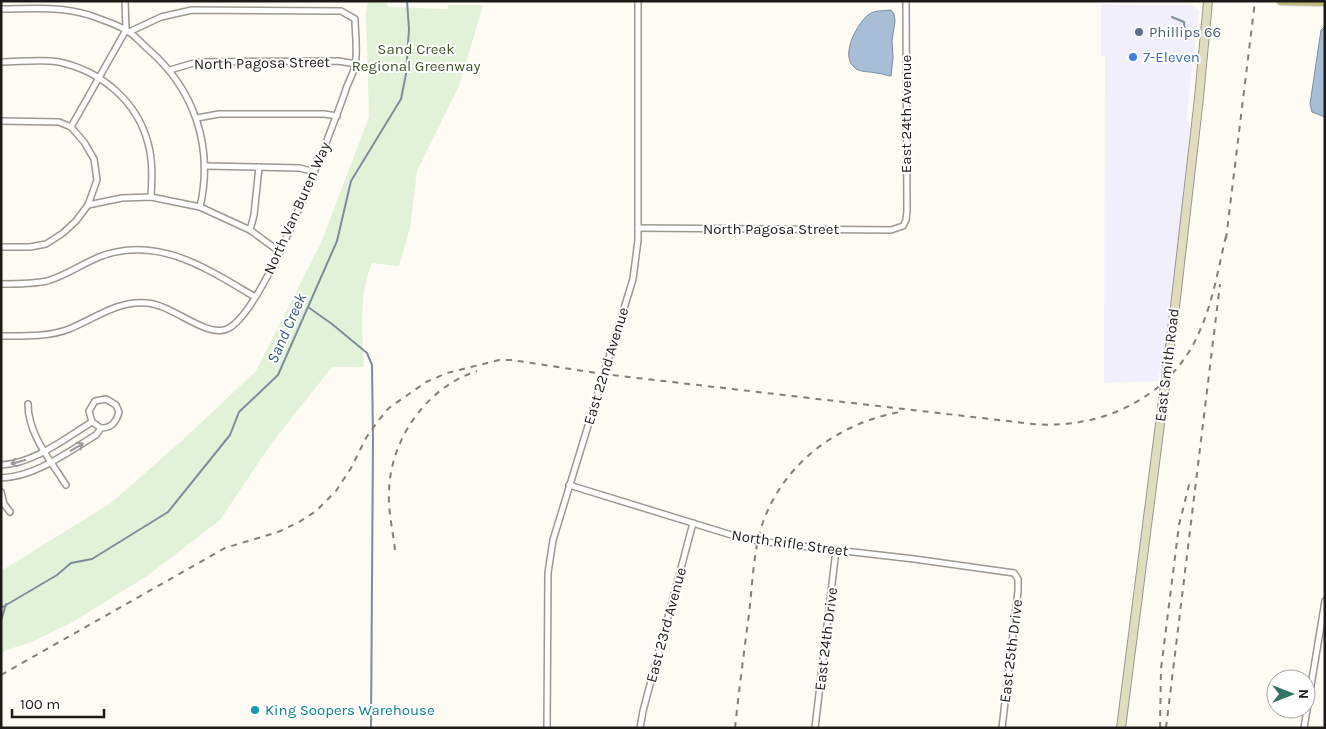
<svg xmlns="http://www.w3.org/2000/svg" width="1326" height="729" viewBox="0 0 1326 729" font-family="Karla,sans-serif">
	<rect width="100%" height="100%" fill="#fefaf4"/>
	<polygon fill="#f1effc" points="1101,4 1191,5 1199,11 1186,120 1190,123 1179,237 1162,369 1160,370 1158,381 1104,383 1105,56 1101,56"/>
	<path fill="#e2f2d8" d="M368 1 387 3 388 7 445 9 448 8V5H483L459 86 417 171 410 228 399 266 372 263C359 291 362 335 364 367H332L271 444 220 520 147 576 71 623 29 643 6 650 1 655V571L111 503 187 436 256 371 321 243 369 117 366 14Z"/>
	<g fill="#a7bed6" stroke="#7e8d9d">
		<path d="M891 10 894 14 895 21 892 41 893 58 891 76C886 76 882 73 876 73 868 71 860 73 854 67 840 55 857 24 868 15 874 10 883 11 891 10Z"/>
		<polygon points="1325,26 1325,117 1312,112 1310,104 1320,37 1321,30"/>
	</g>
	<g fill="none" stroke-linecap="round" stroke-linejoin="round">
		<g stroke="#7e8d9d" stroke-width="2">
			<polyline points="1172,17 1184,22 1185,36"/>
			<polyline points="308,307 332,324 367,353 372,365 373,439 371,728"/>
			<polyline points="1,608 57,575 71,563 92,559 168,512 230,435 239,412 278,375 337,241 351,181 401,99 406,74 409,29 407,1"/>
			<polyline points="1,621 6,604"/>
		</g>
		<defs>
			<g id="street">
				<path d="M1 9C30 9 60 6 89 15 100 19 113 23 124 29 133 33 140 42 148 49 194 89 214 146 200 207"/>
				<path d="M1 62C19 62 42 59 59 62 101 71 137 101 148 143 153 161 152 179 151 197"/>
				<polyline points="170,70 197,62 338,61 356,64"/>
				<polyline points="197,118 219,114 324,114 337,116"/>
				<polyline points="1,121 59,122 71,127 84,142 94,159 97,180 88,205 76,221 63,233 46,244 30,247 1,247"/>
				<polyline points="71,127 126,30 125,1"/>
				<polyline points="206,166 300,168 314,172"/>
				<polyline points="88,205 122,198 151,197 200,207 250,230 280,252"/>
				<polyline points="638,228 891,230 903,226 906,220 907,211 906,1"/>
				<polyline points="250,230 254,215 259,167"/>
				<path d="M1 284C16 284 33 284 47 281 65 276 82 264 99 257 156 234 208 269 255 297"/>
				<path d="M1 336C23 336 49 337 69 329 94 319 118 300 147 303 173 305 206 338 227 329 260 315 311 179 326 143 333 124 341 105 347 86 350 79 354 72 355 65 358 51 355 33 355 19L341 11 192 10 161 17 129 32"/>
				<path d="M28 404C28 434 50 460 66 485"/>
				<path d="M1 465C35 463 64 439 92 422"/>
				<path d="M1 478C37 476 66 453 96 435L101 428C112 428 116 422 119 412L116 405 106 399 95 401 89 411 92 422 101 428"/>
				<polyline points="569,485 738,537 758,541 914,559 1014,573 1018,579 1018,591 1002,728"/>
				<polyline points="1,492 4,504 10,512"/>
				<polyline points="547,728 548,573 553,540 633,279 638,240 638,1"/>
				<polyline points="640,728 643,711 693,523"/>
				<polyline points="815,728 836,550"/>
				<polyline points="1304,728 1325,601"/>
			</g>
			<polyline id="secondary" points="1121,728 1175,307 1199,98 1208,1"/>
			<polyline id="primary" points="1281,1 1325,2"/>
		</defs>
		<use href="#street" stroke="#9b9892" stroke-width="8"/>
		<use href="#secondary" stroke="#9b9892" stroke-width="10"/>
		<use href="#primary" stroke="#d6d6d6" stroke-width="10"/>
		<use href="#street" stroke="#fff" stroke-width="5"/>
		<use href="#secondary" stroke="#dfddbd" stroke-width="8"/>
		<use href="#primary" stroke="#bfbb7a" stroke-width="8"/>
		<g stroke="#827f7b" stroke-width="2" stroke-dasharray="6 6" stroke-linecap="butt">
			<polyline points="1226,239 1255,1"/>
			<path d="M395 550C393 531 388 511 389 492 390 439 427 387 477 371"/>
			<path d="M1 675 225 548 278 532 299 522 316 511 336 491 351 468 366 438 378 421 389 408 426 382 447 373 499 360H512L603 374 1033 424C1103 430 1174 396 1201 328 1214 298 1219 264 1227 232"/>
			<path d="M735 728C739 690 744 652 749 614 752 588 753 561 759 535 777 468 834 424 900 412"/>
			<polyline points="1160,728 1161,669 1179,525 1190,481"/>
			<polyline points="1166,728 1220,284"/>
		</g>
	</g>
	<defs><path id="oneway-shaft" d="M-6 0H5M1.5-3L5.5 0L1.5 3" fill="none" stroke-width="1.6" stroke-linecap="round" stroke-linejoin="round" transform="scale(1.25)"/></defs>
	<g stroke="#999898">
		<use href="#oneway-shaft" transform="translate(77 447) rotate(-31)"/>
		<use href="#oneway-shaft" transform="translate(18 462) rotate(164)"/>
	</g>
	<circle fill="#5c6f8a" stroke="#fff" stroke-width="2" cx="1139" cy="32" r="5"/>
	<circle fill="#3f7fe0" stroke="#fff" stroke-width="2" cx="1133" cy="57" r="5"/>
	<circle fill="#0f9aa8" stroke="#fff" stroke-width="2" cx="255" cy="710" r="5"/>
	<g text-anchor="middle" stroke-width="4" stroke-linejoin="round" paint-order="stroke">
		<g font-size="15" fill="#4e5e75" stroke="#fff" text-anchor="start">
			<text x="1149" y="37">Phillips 66</text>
		</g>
		<g font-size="15" fill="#3a5227" stroke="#fff">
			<text x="416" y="54">Sand Creek<tspan x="416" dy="17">Regional Greenway</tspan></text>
		</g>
		<g font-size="15" fill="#366cbe" stroke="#fff" text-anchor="start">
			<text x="1143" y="62">7-Eleven</text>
		</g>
		<g font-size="15" fill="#1d1b19" stroke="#fff">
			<text transform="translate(262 63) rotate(-1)" y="5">North Pagosa Street</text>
			<text transform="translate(906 114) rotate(-90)" y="5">East 24th Avenue</text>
			<text transform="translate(297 208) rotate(-66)" y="5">North Van Buren Way</text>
			<text x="771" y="234">North Pagosa Street</text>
			<text transform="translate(1167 365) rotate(-83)" y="5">East Smith Road</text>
			<text transform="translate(606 366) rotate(-73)" y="5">East 22nd Avenue</text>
			<text transform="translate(790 543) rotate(8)" y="5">North Rifle Street</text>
			<text transform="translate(666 625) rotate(-75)" y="5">East 23rd Avenue</text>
			<text transform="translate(826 639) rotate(-83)" y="5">East 24th Drive</text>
			<text transform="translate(1011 651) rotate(-83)" y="5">East 25th Drive</text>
		</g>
		<g font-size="15" fill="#0d838f" stroke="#fff" text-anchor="start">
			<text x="265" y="715">King Soopers Warehouse</text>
		</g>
		<g font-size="16" font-style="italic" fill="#33577b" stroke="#fff">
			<text transform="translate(286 328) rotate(-66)" y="6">Sand Creek</text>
		</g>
	</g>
	<rect width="1326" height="729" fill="none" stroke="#1d1b19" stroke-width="5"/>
	<g transform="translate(1291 694) rotate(90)"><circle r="24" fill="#ffffff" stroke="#a5a4a3"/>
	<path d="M0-4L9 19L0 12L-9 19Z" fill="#317363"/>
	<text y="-8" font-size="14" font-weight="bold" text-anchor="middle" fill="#1d1b19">N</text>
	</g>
	<path d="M12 709v8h92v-8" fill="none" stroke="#1d1b19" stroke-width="2.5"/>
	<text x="20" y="709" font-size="15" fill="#1d1b19" stroke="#ffffff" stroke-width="4" paint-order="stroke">100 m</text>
</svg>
